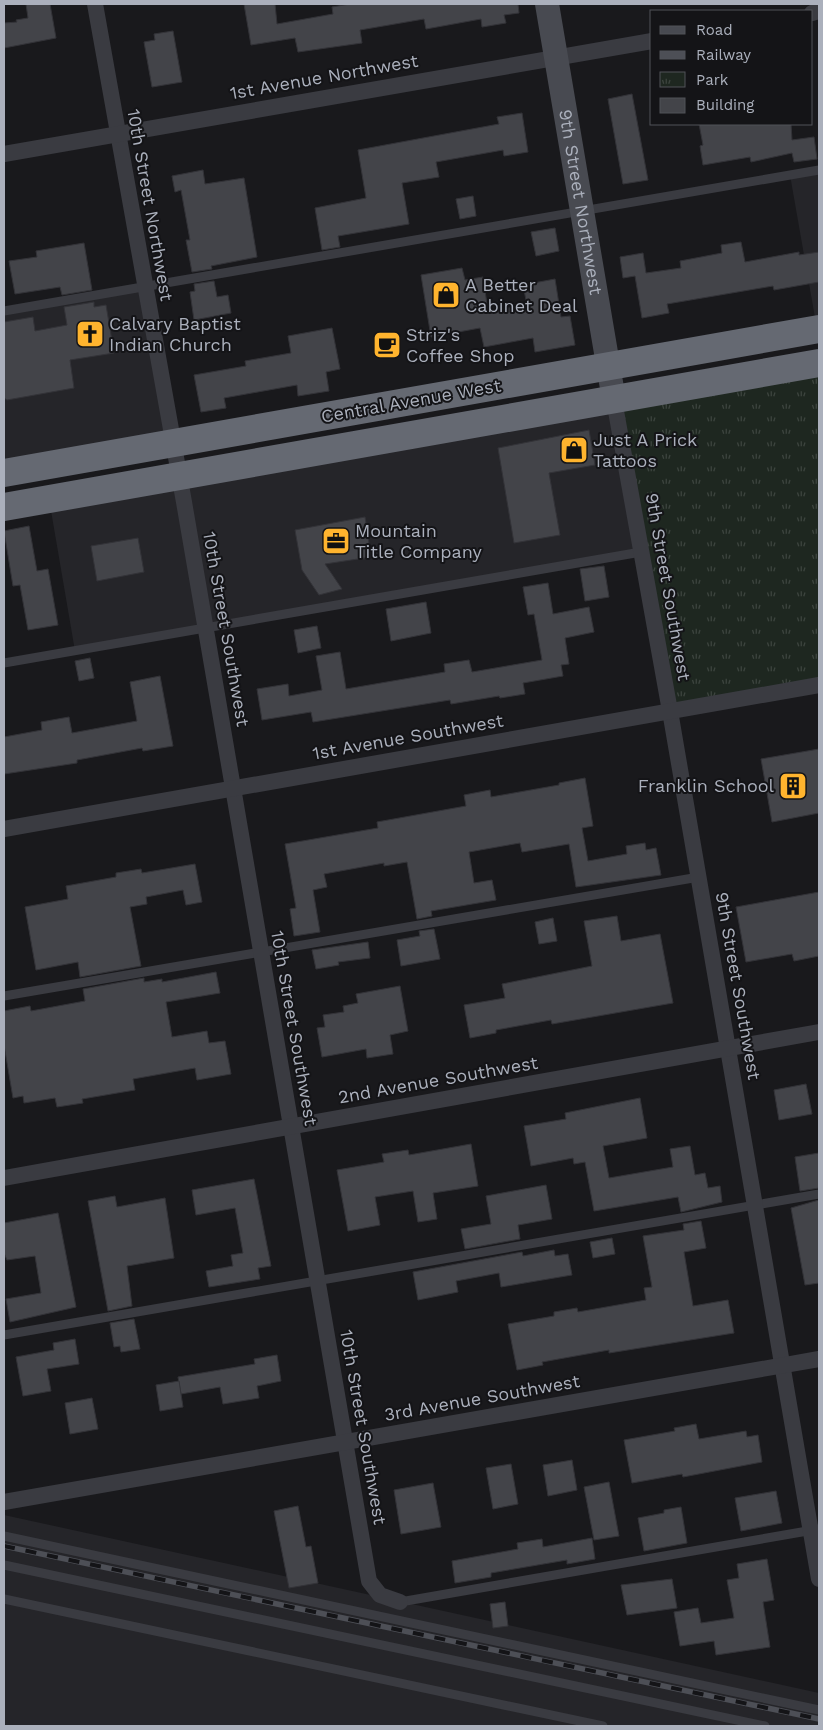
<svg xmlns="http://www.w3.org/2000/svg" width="823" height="1730" viewBox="0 0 823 1730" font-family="'Work Sans',sans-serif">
	<defs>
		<pattern id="park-tufts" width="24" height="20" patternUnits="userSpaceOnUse" patternTransform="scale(1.25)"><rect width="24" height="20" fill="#1e2720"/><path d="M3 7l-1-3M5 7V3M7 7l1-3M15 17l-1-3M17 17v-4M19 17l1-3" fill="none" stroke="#3c443e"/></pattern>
	</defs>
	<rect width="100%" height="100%" fill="#19191c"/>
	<g fill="#252529">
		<polygon points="819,170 819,329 817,329 790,175"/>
		<polygon points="145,287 173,443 4,473 4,311"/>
		<polygon points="614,400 641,552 75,651 49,499"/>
		<polygon points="4,1515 819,1693 819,1726 4,1726"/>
	</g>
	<polygon fill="url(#park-tufts)" points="819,363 819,685 670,711 614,400"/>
	<g fill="#434449" stroke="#333338">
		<polygon points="26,4 50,4 56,38 4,48 4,23 17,22 16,20 28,18"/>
		<polygon points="244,4 275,4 277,24 333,14 332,7 350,4 518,4 519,13 504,15 506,23 482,27 481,19 426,29 424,19 360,30 362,43 298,52 295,38 251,45"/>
		<polygon points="173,31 182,82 152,87 144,42 155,40 154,34"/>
		<polygon points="632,94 648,180 623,184 608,99"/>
		<polygon points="522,113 528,152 504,156 503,150 436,162 439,177 402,183 409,224 338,236 340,247 322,250 315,208 366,198 358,150 499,124 497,117"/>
		<polygon points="699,124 791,124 792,140 814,137 817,159 794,162 792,153 751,162 750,157 703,165 700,146 703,145"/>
		<polygon points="203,170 205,184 244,178 257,257 211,266 212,269 192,272 186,240 190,240 181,190 175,192 172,176"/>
		<polygon points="473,196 476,216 460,219 456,199"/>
		<polygon points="555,228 559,251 536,256 531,232"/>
		<polygon points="741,242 745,262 799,252 799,255 819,252 819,282 774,290 773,286 667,304 669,313 642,318 635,276 623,278 620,257 643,253 646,273 681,268 680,261 722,253 721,245"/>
		<polygon points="84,243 92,290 62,295 60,287 15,294 9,261 37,257 36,251"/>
		<polygon points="462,268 465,280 483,277 488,311 527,305 523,285 555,279 561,317 570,316 575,345 535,352 533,338 484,347 480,328 431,337 421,275"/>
		<polygon points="214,281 217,297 228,295 231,313 194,320 190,292 195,291 194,284"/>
		<polygon points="94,302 94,307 106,305 114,353 70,360 74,388 7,400 4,398 4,322 33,317 35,331 67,325 64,307"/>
		<polygon points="332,328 340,369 326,372 329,391 298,396 297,385 224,398 226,408 201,412 194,375 246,366 245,361 291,353 288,336"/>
		<polygon points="589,430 595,465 549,473 560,535 514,543 498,448"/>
		<polygon points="365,517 371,557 325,564 342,589 319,595 302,570 295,530"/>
		<polygon points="29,526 37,571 48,569 58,625 28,630 20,585 13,586 4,531"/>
		<polygon points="138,538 144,572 97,581 91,546"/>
		<polygon points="604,566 609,597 585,601 580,569"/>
		<polygon points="548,583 553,614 589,607 594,632 565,638 569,664 561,665 563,676 523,683 525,694 500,698 499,696 451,704 450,700 313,722 311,712 262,720 257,689 288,684 289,696 322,690 316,656 340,652 346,689 445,672 444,664 469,660 472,672 542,660 534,614 528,615 523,587"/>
		<polygon points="426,602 431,633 391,641 386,609"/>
		<polygon points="317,626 321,648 298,653 294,630"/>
		<polygon points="90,658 94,678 79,681 75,661"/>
		<polygon points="160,676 173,746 143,751 142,748 77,760 77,763 4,774 4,737 42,730 41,722 69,717 72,733 137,721 130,682"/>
		<polygon points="819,749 819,813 772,822 761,759"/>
		<polygon points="585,778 593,826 582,828 588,861 627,854 626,846 645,843 646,850 656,848 661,875 576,887 569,844 522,852 520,843 469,852 474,883 492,880 496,900 431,911 432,916 417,919 407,862 384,866 384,863 324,874 327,887 313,890 320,932 294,936 290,909 296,908 285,844 378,828 377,822 466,806 464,795 490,790 491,797 559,785 559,783"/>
		<polygon points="195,864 202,902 186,905 183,890 146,897 147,904 130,907 141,966 80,977 78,962 36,970 25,907 68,899 66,886 116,877 116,873 141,869 142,873"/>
		<polygon points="819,892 819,956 794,961 792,954 746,962 736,907"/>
		<polygon points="617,916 621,941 660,934 673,1003 552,1024 551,1020 496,1030 496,1033 470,1038 464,1005 505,998 502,984 592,966 584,921"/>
		<polygon points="553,918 557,941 539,944 535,922"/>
		<polygon points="434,929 440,959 401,966 397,940 420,936 419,931"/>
		<polygon points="368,942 370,958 338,962 339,965 316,969 312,950"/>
		<polygon points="216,972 220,993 166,1002 172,1037 207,1031 209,1043 225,1041 231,1074 197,1080 195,1068 133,1079 135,1090 82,1099 83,1103 57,1107 55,1098 24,1103 23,1096 13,1098 4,1045 4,1011 30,1006 31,1011 85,1001 83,989 144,978 144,982 162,979 162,982"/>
		<polygon points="400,986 408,1031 390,1035 393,1054 367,1058 366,1049 322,1057 317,1028 325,1027 323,1015 344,1012 343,1006 358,1003 356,994"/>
		<polygon points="806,1084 812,1114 779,1120 774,1090"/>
		<polygon points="640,1098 647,1138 603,1146 609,1178 673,1167 670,1149 690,1146 695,1175 705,1173 708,1188 720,1186 722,1202 681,1212 678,1197 594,1211 585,1162 574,1164 573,1158 531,1166 524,1126 566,1119 565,1113"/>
		<polygon points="471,1144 478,1186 433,1193 437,1219 418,1222 413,1191 375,1197 380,1225 348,1231 337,1170 384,1162 382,1154 408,1150 409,1155"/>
		<polygon points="819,1153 819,1188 800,1191 795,1157"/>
		<polygon points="254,1179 271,1266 258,1268 260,1279 209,1287 206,1271 233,1266 231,1255 243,1253 235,1208 196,1215 192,1190"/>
		<polygon points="546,1185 552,1219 518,1225 520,1239 465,1249 461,1229 491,1224 486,1196"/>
		<polygon points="115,1196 117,1207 165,1198 174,1258 127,1266 132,1306 108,1311 88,1201"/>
		<polygon points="819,1200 819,1283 805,1285 791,1208"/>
		<polygon points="58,1213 76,1307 10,1322 6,1299 41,1293 35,1256 7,1260 4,1253 4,1223"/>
		<polygon points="701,1221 706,1248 684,1252 693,1306 728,1300 734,1333 609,1353 609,1350 542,1362 543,1365 517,1370 508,1324 554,1316 554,1312 577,1308 578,1312 646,1300 644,1288 652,1287 643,1236 684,1230 683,1224"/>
		<polygon points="612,1238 615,1254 593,1258 590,1242"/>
		<polygon points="554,1250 555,1256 568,1254 572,1275 501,1287 499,1273 456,1281 458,1292 418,1300 413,1272 522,1252 523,1256"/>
		<polygon points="134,1319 140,1349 121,1352 120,1346 114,1347 110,1323"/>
		<polygon points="75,1339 79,1364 47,1369 51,1391 23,1396 16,1357 54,1350 53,1343"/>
		<polygon points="277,1355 281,1381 257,1386 259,1398 223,1404 220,1387 181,1394 178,1377 255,1364 254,1359"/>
		<polygon points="179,1381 183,1407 160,1411 156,1385"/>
		<polygon points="92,1398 98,1429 70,1434 65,1403"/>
		<polygon points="696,1424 699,1439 746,1431 747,1437 758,1435 762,1462 683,1477 682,1474 632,1483 624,1440 675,1431 674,1428"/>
		<polygon points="572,1460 577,1490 548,1496 543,1465"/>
		<polygon points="511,1464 518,1504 493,1509 486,1468"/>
		<polygon points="609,1482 619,1536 594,1540 584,1487"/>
		<polygon points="433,1483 441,1527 401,1534 394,1490"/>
		<polygon points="776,1491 782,1523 741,1531 735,1498"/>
		<polygon points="298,1506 306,1547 311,1546 318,1583 289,1588 274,1511"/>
		<polygon points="681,1507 687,1543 644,1551 638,1518 664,1513 664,1510"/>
		<polygon points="592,1538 595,1559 567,1564 567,1560 491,1573 491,1577 455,1583 452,1561 518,1549 517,1543 542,1539 543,1547"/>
		<polygon points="767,1559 774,1600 763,1602 770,1647 716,1655 714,1641 680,1646 674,1612 698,1608 701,1623 734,1618 727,1580 739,1578 737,1564"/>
		<polygon points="672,1579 677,1608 627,1615 621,1585"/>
		<polygon points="505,1602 508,1626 493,1628 490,1604"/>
	</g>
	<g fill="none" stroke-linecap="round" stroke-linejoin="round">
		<g stroke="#3a3b41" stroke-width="9">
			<polyline points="4,311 819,170"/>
			<polyline points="4,663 641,552"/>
			<polyline points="4,996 699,877"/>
			<polyline points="4,1335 819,1194"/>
			<polyline points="4,1536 819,1710"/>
			<polyline points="4,1565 765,1726"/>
			<polyline points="4,1599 603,1726"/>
			<polyline points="400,1602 819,1529"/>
		</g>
		<g stroke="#3a3b41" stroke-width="16">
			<polyline points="95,4 184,502 369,1581 380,1595 400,1602"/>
			<polyline points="812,13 819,11"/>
			<polyline points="4,154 652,41"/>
			<polyline points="614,400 670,711 819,1579"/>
			<polyline points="4,829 819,685"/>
			<polyline points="4,1178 819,1032"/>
			<polyline points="4,1502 819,1359"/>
		</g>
		<path stroke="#484a51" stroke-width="24" id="s1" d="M547 4 614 400"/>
		<g stroke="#656972" stroke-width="28">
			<polyline points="4,473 819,329"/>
			<polyline points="4,507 819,363"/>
		</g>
		<defs>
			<polyline id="rail" points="4,1546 819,1719"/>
		</defs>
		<use href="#rail" stroke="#4d4f56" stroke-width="5.5"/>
		<use href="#rail" stroke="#141417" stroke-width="4" stroke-dasharray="11" stroke-linecap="butt"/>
	</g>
	<defs>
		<symbol id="shop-square" viewBox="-11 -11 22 22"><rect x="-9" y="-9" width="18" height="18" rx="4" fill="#ffb42e" stroke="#141417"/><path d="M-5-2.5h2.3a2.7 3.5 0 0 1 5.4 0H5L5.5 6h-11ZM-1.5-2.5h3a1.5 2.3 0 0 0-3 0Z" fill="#111"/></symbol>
		<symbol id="church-square" viewBox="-11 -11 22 22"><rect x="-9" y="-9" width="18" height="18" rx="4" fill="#ffb42e" stroke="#141417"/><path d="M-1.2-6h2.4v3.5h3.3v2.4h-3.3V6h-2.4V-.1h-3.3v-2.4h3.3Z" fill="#111"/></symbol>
		<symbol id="cafe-square" viewBox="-11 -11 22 22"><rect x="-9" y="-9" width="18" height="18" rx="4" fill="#ffb42e" stroke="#141417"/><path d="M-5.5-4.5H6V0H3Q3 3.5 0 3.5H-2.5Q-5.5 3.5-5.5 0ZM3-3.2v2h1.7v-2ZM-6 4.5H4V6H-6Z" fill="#111"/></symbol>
		<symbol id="office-square" viewBox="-11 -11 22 22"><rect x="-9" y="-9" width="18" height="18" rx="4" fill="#ffb42e" stroke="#141417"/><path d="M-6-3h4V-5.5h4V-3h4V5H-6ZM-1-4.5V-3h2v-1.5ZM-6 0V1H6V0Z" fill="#111"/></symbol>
		<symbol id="building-square" viewBox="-11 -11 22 22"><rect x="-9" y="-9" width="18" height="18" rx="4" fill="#ffb42e" stroke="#141417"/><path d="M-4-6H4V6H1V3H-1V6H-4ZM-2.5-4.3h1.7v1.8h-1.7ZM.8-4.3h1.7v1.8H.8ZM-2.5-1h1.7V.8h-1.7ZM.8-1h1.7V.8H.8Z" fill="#111"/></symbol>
	</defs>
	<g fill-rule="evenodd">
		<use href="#shop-square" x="430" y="279" width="32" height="32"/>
		<use href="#church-square" x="74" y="318" width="32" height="32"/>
		<use href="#cafe-square" x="371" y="329" width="32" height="32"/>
		<use href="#shop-square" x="558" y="434" width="32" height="32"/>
		<use href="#office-square" x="320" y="525" width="32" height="32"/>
		<use href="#building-square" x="777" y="770" width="32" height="32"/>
	</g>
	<g text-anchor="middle" stroke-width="4" stroke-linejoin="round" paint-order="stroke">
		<g font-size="18" fill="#abb0bc" stroke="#141417">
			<text transform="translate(324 77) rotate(-10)" y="6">1st Avenue Northwest</text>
			<text dy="6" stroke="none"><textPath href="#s1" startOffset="201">9th Street Northwest</textPath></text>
			<text transform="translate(150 205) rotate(80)" y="6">10th Street Northwest</text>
			<text transform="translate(411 401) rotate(-10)" y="6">Central Avenue West</text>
			<text transform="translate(668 587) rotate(80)" y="6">9th Street Southwest</text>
			<text transform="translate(226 629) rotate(80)" y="6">10th Street Southwest</text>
			<text transform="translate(408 737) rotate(-10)" y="6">1st Avenue Southwest</text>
			<text transform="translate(738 986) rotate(80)" y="6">9th Street Southwest</text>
			<text transform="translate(294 1028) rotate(80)" y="6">10th Street Southwest</text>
			<text transform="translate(438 1080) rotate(-10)" y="6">2nd Avenue Southwest</text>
			<text transform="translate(482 1398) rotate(-10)" y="6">3rd Avenue Southwest</text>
			<text transform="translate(363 1427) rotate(80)" y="6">10th Street Southwest</text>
		</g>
		<g font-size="18" fill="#abb0bc" stroke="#141417" text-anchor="start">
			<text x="465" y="291">A Better<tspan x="465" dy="21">Cabinet Deal</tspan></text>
			<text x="109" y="330">Calvary Baptist<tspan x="109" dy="21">Indian Church</tspan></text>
			<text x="406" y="341">Striz's<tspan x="406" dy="21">Coffee Shop</tspan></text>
			<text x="593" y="446">Just A Prick<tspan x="593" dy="21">Tattoos</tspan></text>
			<text x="355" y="537">Mountain<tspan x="355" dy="21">Title Company</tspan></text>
			<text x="774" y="792" text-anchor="end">Franklin School</text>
		</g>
	</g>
	<rect width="823" height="1730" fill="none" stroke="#abb0bc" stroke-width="10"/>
	<rect x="650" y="10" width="162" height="115" fill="#141417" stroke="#505259"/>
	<rect x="660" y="26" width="25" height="8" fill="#484a51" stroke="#505259"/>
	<text x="696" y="35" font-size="15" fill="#abb0bc">Road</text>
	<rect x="660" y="51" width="25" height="8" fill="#4d4f56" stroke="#505259"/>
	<text x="696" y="60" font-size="15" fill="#abb0bc">Railway</text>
	<rect x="660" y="72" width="25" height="15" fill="url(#park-tufts)" stroke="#505259"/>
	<text x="696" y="85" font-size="15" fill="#abb0bc">Park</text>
	<rect x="660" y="98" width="25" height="15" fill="#434449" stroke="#505259"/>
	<text x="696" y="110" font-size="15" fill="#abb0bc">Building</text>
</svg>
